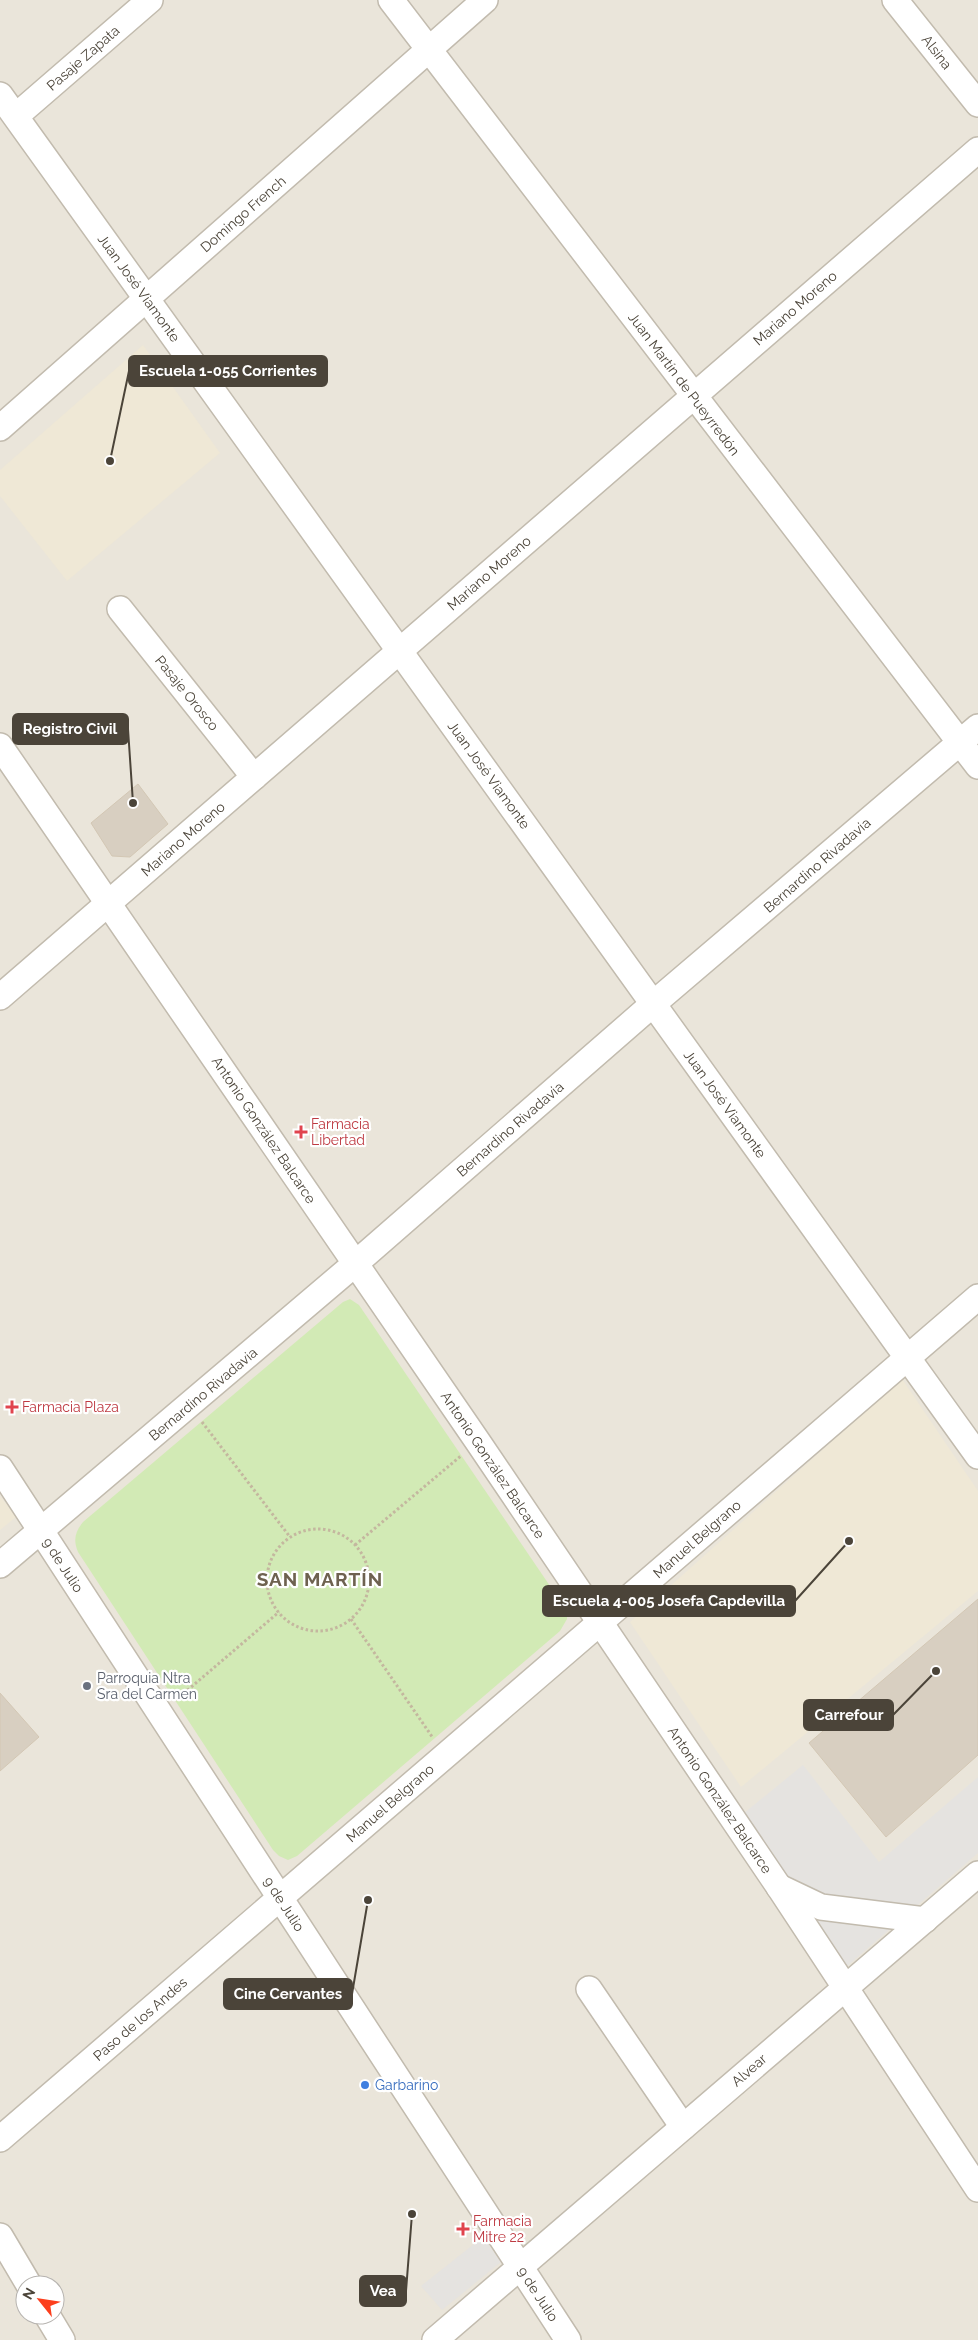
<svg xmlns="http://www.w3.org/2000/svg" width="978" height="2340" viewBox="0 0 978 2340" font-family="Raleway,sans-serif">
	<rect width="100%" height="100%" fill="#f6f3ec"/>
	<path fill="#eae5da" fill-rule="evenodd" d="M0 0H978V2340H0ZM25 2285H55V2315H25Z"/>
	<g fill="#efe8d6">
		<polygon points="143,345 220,453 67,581 0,496 0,470"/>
		<polygon points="902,1379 978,1491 978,1591 741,1787 630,1622"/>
		<polygon points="0,1496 16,1517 0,1530"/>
	</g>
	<path fill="#d2eab5" d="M350 1299 359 1305 567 1611V1619L560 1631 297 1856 288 1860 279 1856 273 1850 78 1552C73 1540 75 1532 83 1522L343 1302Z"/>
	<g fill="#e5e3e0">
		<polygon points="803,1765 879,1862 978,1777 978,1853 846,1967 738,1818"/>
		<polygon points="483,2237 501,2262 442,2310 421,2286"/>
	</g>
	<g fill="#d8cfc1" stroke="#d3c7b4">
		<polygon points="138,784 168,824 130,857 112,856 91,823"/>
		<polygon points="978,1599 978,1755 886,1837 809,1743"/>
		<polygon points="0,1693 39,1737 0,1771"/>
	</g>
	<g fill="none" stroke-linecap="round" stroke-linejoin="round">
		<defs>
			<g id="minor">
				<polyline points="391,0 978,766"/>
				<polyline points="895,0 978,104"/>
				<polyline points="0,95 978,1456"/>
				<polyline points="16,116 150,0"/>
				<polyline points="0,428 485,0"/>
				<polyline points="120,609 254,777"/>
				<polyline points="0,746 478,1442 779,1887 978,2189"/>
				<polyline points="0,997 978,150"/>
				<polyline points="0,1468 568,2340"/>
				<polyline points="0,1565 356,1263 653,1004 978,727"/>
				<polyline points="779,1887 821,1907 925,1920"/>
				<polyline points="589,1989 683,2127"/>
				<polyline points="0,2139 978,1297"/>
				<polyline points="0,2236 29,2285"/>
				<polyline points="47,2315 62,2340"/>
				<polyline points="435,2340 978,1874"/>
			</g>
		</defs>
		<use href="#minor" stroke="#c2bbae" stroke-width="28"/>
		<g stroke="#c4b79f" stroke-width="3" stroke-dasharray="2.5 2.5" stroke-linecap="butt">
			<polyline points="202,1422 290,1537"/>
			<circle cx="318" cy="1580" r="51"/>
			<polyline points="355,1545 462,1455"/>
			<polyline points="351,1619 433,1738"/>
			<polyline points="176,1700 279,1612"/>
		</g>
		<use href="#minor" stroke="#fff" stroke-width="25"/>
	</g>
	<g fill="#e0444e" stroke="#fff" stroke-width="2">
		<path d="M298.5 1124.5h5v5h5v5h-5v5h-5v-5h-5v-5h5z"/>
		<path d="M9.5 1399.5h5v5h5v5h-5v5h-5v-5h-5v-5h5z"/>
		<path d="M460.5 2221.5h5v5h5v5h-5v5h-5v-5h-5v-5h5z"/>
	</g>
	<circle fill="#6b7280" stroke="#fff" stroke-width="2" cx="87" cy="1686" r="5"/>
	<circle fill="#3f7fe0" stroke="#fff" stroke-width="2" cx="365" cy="2085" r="5"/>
	<g text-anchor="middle" stroke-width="4.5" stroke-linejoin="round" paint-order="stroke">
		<g font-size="14" fill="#4b4439" stroke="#fff">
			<text transform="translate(937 52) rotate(52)" y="5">Alsina</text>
			<text transform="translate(83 58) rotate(-41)" y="5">Pasaje Zapata</text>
			<text transform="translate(243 214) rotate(-41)" y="5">Domingo French</text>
			<text transform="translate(139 288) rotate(54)" y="5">Juan José Viamonte</text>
			<text transform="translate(795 308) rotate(-41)" y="5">Mariano Moreno</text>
			<text transform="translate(684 384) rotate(53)" y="5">Juan Martín de Pueyrredón</text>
			<text transform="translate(489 573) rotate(-41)" y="5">Mariano Moreno</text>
			<text transform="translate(187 693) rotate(51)" y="5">Pasaje Orosco</text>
			<text transform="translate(489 775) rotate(54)" y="5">Juan José Viamonte</text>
			<text transform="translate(183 839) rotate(-41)" y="5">Mariano Moreno</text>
			<text transform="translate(817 865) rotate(-41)" y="5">Bernardino Rivadavia</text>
			<text transform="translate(725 1104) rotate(54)" y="5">Juan José Viamonte</text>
			<text transform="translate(510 1129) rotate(-41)" y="5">Bernardino Rivadavia</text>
			<text transform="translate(264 1130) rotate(56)" y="5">Antonio González Balcarce</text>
			<text transform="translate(203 1394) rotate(-40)" y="5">Bernardino Rivadavia</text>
			<text transform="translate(493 1465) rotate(56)" y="5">Antonio González Balcarce</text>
			<text transform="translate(697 1539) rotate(-41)" y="5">Manuel Belgrano</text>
			<text transform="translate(63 1565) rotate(57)" y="5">9 de Julio</text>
			<text transform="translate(720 1800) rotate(56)" y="5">Antonio González Balcarce</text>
			<text transform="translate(390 1803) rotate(-41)" y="5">Manuel Belgrano</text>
			<text transform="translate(284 1904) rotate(57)" y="5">9 de Julio</text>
			<text transform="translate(140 2019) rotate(-41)" y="5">Paso de los Andes</text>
			<text transform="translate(749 2070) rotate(-41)" y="5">Alvear</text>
			<text transform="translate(538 2294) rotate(57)" y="5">9 de Julio</text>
		</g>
		<g font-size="14" fill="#be3a42" stroke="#fff" text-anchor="start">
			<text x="311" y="1129">Farmacia<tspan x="311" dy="16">Libertad</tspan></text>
			<text x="22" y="1412">Farmacia Plaza</text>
			<text x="473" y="2226">Farmacia<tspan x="473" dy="16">Mitre 22</tspan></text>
		</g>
		<g font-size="14" fill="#5b616d" stroke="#fff" text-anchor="start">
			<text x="97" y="1683">Parroquia Ntra<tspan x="97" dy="16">Sra del Carmen</tspan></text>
		</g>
		<g font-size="14" fill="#366cbe" stroke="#fff" text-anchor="start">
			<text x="375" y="2090">Garbarino</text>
		</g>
		<g font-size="19" font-weight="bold" letter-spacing="1" fill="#6e6250" stroke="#fff">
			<text x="320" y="1586">SAN MARTÍN</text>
		</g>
	</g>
	<path fill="none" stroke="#4b4439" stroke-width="2" d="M110 461L129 371M133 803L128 729M849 1541L795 1601M936 1671L893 1715M368 1900L352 1994M412 2214L406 2291"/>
	<g fill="#4b4439" stroke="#fff" stroke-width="2">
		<circle cx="110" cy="461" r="5"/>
		<circle cx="133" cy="803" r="5"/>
		<circle cx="849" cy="1541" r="5"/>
		<circle cx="936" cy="1671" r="5"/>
		<circle cx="368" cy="1900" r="5"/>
		<circle cx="412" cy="2214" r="5"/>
	</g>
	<g fill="#4b4439" stroke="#4b4439" stroke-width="2">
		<rect x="129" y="356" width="198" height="30" rx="5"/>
		<rect x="13" y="714" width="115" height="30" rx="5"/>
		<rect x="543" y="1586" width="252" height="30" rx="5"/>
		<rect x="804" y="1700" width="89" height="30" rx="5"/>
		<rect x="224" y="1979" width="128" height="30" rx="5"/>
		<rect x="360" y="2276" width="46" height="30" rx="5"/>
	</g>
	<g font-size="15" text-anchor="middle" font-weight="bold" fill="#fff">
		<text x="228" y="376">Escuela 1-055 Corrientes</text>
		<text x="70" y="734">Registro Civil</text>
		<text x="669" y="1606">Escuela 4-005 Josefa Capdevilla</text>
		<text x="849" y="1720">Carrefour</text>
		<text x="288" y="1999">Cine Cervantes</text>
		<text x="383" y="2296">Vea</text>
	</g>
	<g transform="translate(40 2300) rotate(300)"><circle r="24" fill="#ffffff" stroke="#b7b4b0"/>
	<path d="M0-4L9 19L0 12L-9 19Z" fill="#fc3f1d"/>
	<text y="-8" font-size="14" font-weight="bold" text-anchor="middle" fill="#4b4439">N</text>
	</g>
</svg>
